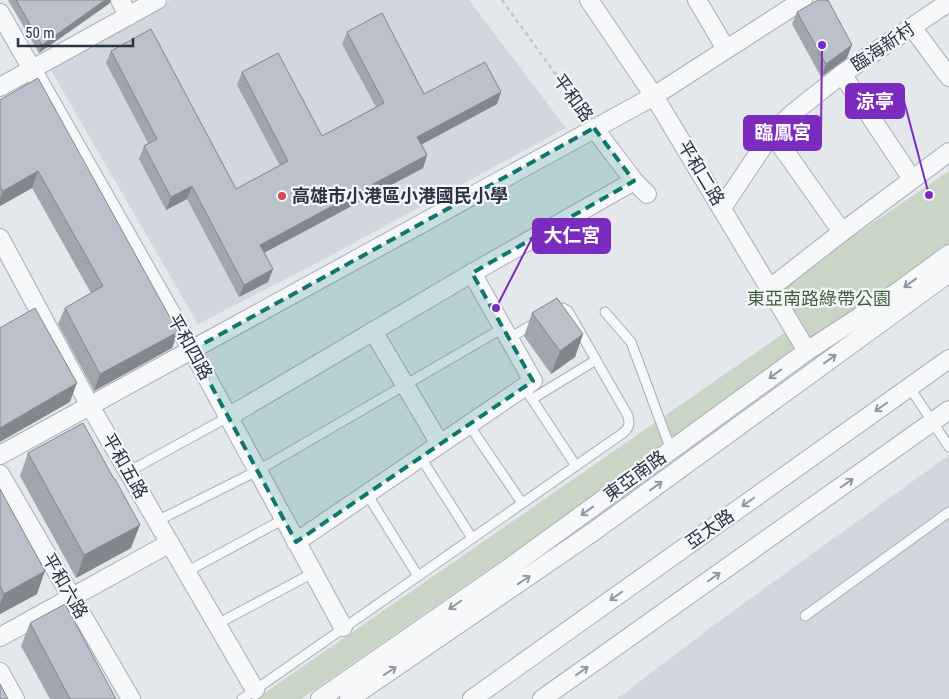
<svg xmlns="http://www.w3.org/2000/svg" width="949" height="699" viewBox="0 0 949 699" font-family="'Roboto Condensed','Noto Sans TC',sans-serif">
	<rect width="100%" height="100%" fill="#e4e7ec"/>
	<g fill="#d2d6de">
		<polygon points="171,0 469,0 566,128 317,263 198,324 49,67"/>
		<polygon points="949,455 949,699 617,699 714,625"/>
	</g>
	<g fill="#c9d6c5">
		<polygon points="949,171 949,244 807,348 773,291"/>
		<polygon points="790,329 805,351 301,699 256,699"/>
	</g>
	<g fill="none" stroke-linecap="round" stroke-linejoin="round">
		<defs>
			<g id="service">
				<polyline points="605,312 631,342 671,450"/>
				<polyline points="509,338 537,322"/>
				<polyline points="524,387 576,466"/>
				<polyline points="910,388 949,447"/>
				<polyline points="532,399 596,360"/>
				<polyline points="469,425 522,503"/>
				<polyline points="421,458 472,538"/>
				<polyline points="128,472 228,417"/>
				<polyline points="367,494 418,576"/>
				<polyline points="157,521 257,471 503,328"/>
				<polyline points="186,572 284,519"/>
				<polyline points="805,616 949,512"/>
				<polyline points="217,624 313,573"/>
				<path d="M242 699 623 433C629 428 630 424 628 416L568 311 563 308 556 310"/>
			</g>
			<g id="minor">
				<polyline points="120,0 129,16"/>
				<polyline points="589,0 654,96 807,351"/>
				<polyline points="697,0 726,49"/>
				<polyline points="0,13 192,350 343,627"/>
				<polyline points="912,27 949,77"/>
				<polyline points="842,74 912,179"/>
				<polyline points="0,87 157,0"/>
				<polyline points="594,128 634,181 647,194"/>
				<polyline points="772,133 842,232"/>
				<polyline points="722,208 772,133 793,113 842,74 949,2"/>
				<polyline points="0,238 90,406 255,690"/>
				<polyline points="769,289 842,232 949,152"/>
				<polyline points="373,331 440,444"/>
				<polyline points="228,417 472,273 634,181"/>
				<polyline points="0,455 654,96 803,0"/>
				<polyline points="0,474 131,699"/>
				<polyline points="296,542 533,381 472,273"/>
				<polyline points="0,637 170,543"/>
				<polyline points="0,672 15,699"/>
				<polyline points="320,699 509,568 807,351 896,293 949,254"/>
				<polyline points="349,699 593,532 949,273"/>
				<polyline points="472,699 949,359"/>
				<polyline points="542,699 949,410"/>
			</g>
		</defs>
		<use href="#service" stroke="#a9aeb7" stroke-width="11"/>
		<use href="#minor" stroke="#a9aeb7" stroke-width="20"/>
		<polyline stroke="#c2c5cb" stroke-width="2.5" stroke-dasharray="4 4" stroke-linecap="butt" points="502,0 585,115"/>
		<use href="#service" stroke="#f7f8fa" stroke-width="9"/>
		<use href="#minor" stroke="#f7f8fa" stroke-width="18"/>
	</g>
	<g fill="#a1a5ae">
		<polygon points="8,0 111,0 110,3 39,53"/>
		<polygon points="797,12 847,58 821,77 792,24"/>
		<polygon points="347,32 424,94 501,92 497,104 422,144 427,155 423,168 264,253 273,269 268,282 239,297 187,199 166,210 139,159 144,146 148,143 106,63 111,51 236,189 280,166 237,85 242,72 322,136 376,107 342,44"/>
		<polygon points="0,100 178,332 172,348 94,391 58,324 65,308 91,293 32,188 0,206"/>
		<polygon points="532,313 583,334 575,357 551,374 524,336"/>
		<polygon points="28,453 131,548 76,578 20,476"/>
		<polygon points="0,489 37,594 0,614"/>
		<polygon points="30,623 116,699 50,699 21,646"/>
	</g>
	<g fill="#83868d">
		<polygon points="105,0 111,0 110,3 39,53 42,45"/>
		<polygon points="852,45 847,58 821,77 826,64"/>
		<polygon points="501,92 497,104 413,149 417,137"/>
		<polygon points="427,155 423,168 256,257 260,245"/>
		<polygon points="38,171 32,188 0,206 0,198 3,191"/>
		<polygon points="192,186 187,199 166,210 171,197"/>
		<polygon points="273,269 268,282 239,297 244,285"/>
		<polygon points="178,332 172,348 94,391 100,374"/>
		<polygon points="583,334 575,357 551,374 560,351"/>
		<polygon points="77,383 70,402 0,442 0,428"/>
		<polygon points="140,525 131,548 76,578 84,555"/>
		<polygon points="45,571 37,594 0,614 0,604 4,594"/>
	</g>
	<g fill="#bbc0ca" stroke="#83868d">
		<polygon points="16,0 105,0 42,45"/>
		<polygon points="818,0 828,0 852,45 826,64 797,12"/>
		<polygon points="382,13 424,94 485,62 501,92 417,137 427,155 260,245 273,269 244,285 192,186 171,197 144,146 157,139 111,51 151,29 236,189 288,161 242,72 278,53 322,136 384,103 347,32"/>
		<polygon points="38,78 178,332 100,374 65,308 103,286 38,171 3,191 0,186 0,100"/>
		<polygon points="557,298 583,334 560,351 532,313"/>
		<polygon points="35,308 77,383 0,428 0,328"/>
		<polygon points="83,423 114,479 115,479 140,525 84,555 28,453"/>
		<polygon points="0,489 45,571 4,594 0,586"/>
		<polygon points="65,604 116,699 70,699 30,623"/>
		<polygon points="0,684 8,699 0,699"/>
	</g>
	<defs><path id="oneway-shaft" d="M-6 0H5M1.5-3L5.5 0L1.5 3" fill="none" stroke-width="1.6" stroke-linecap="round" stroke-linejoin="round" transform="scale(1.25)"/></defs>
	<g stroke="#9196a0">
		<use href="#oneway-shaft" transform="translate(910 283) rotate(144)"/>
		<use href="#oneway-shaft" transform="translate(830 359) rotate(-36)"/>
		<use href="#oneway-shaft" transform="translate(775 374) rotate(144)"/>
		<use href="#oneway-shaft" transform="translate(881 407) rotate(145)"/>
		<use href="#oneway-shaft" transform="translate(847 483) rotate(-35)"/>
		<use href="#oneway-shaft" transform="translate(656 486) rotate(-36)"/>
		<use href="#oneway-shaft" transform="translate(748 502) rotate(145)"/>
		<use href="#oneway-shaft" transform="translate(587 511) rotate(144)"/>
		<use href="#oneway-shaft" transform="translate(714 577) rotate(-35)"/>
		<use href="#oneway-shaft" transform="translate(524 580) rotate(-34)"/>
		<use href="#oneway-shaft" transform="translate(616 596) rotate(145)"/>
		<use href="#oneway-shaft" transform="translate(455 605) rotate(145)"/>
		<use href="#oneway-shaft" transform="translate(390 671) rotate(-34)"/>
		<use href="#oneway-shaft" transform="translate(582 671) rotate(-35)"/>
	</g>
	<path fill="#0f766e" fill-opacity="0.2" stroke="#0f766e" stroke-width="4" stroke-dasharray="10 6" stroke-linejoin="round" d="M594 128 634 181 472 273 533 381 296 542 192 350Z"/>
	<circle fill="#d1495b" stroke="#f4f6f9" stroke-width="2" cx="282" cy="196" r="5"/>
	<g text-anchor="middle" stroke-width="4.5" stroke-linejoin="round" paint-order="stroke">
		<g font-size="18" fill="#2b3445" stroke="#f4f6f9">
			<text transform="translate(883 47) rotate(-34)" y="6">臨海新村</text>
			<text transform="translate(573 98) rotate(54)" y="6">平和路</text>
			<text transform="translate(701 173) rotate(59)" y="6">平和二路</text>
			<text transform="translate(190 347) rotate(61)" y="6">平和四路</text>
			<text transform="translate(125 466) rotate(60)" y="6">平和五路</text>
			<text transform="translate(635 476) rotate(-36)" y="6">東亞南路</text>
			<text transform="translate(710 529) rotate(-35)" y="6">亞太路</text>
			<text transform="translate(65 586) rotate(60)" y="6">平和六路</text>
		</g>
		<g font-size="18" font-weight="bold" fill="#2b3445" stroke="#f4f6f9" text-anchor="start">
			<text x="292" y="202">高雄市小港區小港國民小學</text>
		</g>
		<g font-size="18" fill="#3f6138" stroke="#f4f6f9">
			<text x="819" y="305">東亞南路綠帶公園</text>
		</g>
	</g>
	<path fill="none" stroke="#7b2cbf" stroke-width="2" d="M929 195L904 101M822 45L821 133M496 308L533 236"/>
	<g fill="#7b2cbf" stroke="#f4f6f9" stroke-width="2">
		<circle cx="929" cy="195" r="5"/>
		<circle cx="822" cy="45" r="5"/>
		<circle cx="496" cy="308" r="5"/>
	</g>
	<g fill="#7b2cbf" stroke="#7b2cbf" stroke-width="2">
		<rect x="846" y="84" width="58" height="34" rx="5"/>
		<rect x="744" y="116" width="77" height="34" rx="5"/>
		<rect x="533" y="219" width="77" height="34" rx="5"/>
	</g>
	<g font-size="19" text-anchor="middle" font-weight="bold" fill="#fff">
		<text x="875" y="108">涼亭</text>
		<text x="783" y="139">臨鳳宮</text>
		<text x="572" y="242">大仁宮</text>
	</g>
	<path d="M18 38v8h115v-8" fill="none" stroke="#2b3445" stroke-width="2.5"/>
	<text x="25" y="38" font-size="15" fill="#2b3445" stroke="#f4f6f9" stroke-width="4" paint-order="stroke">50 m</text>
</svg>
